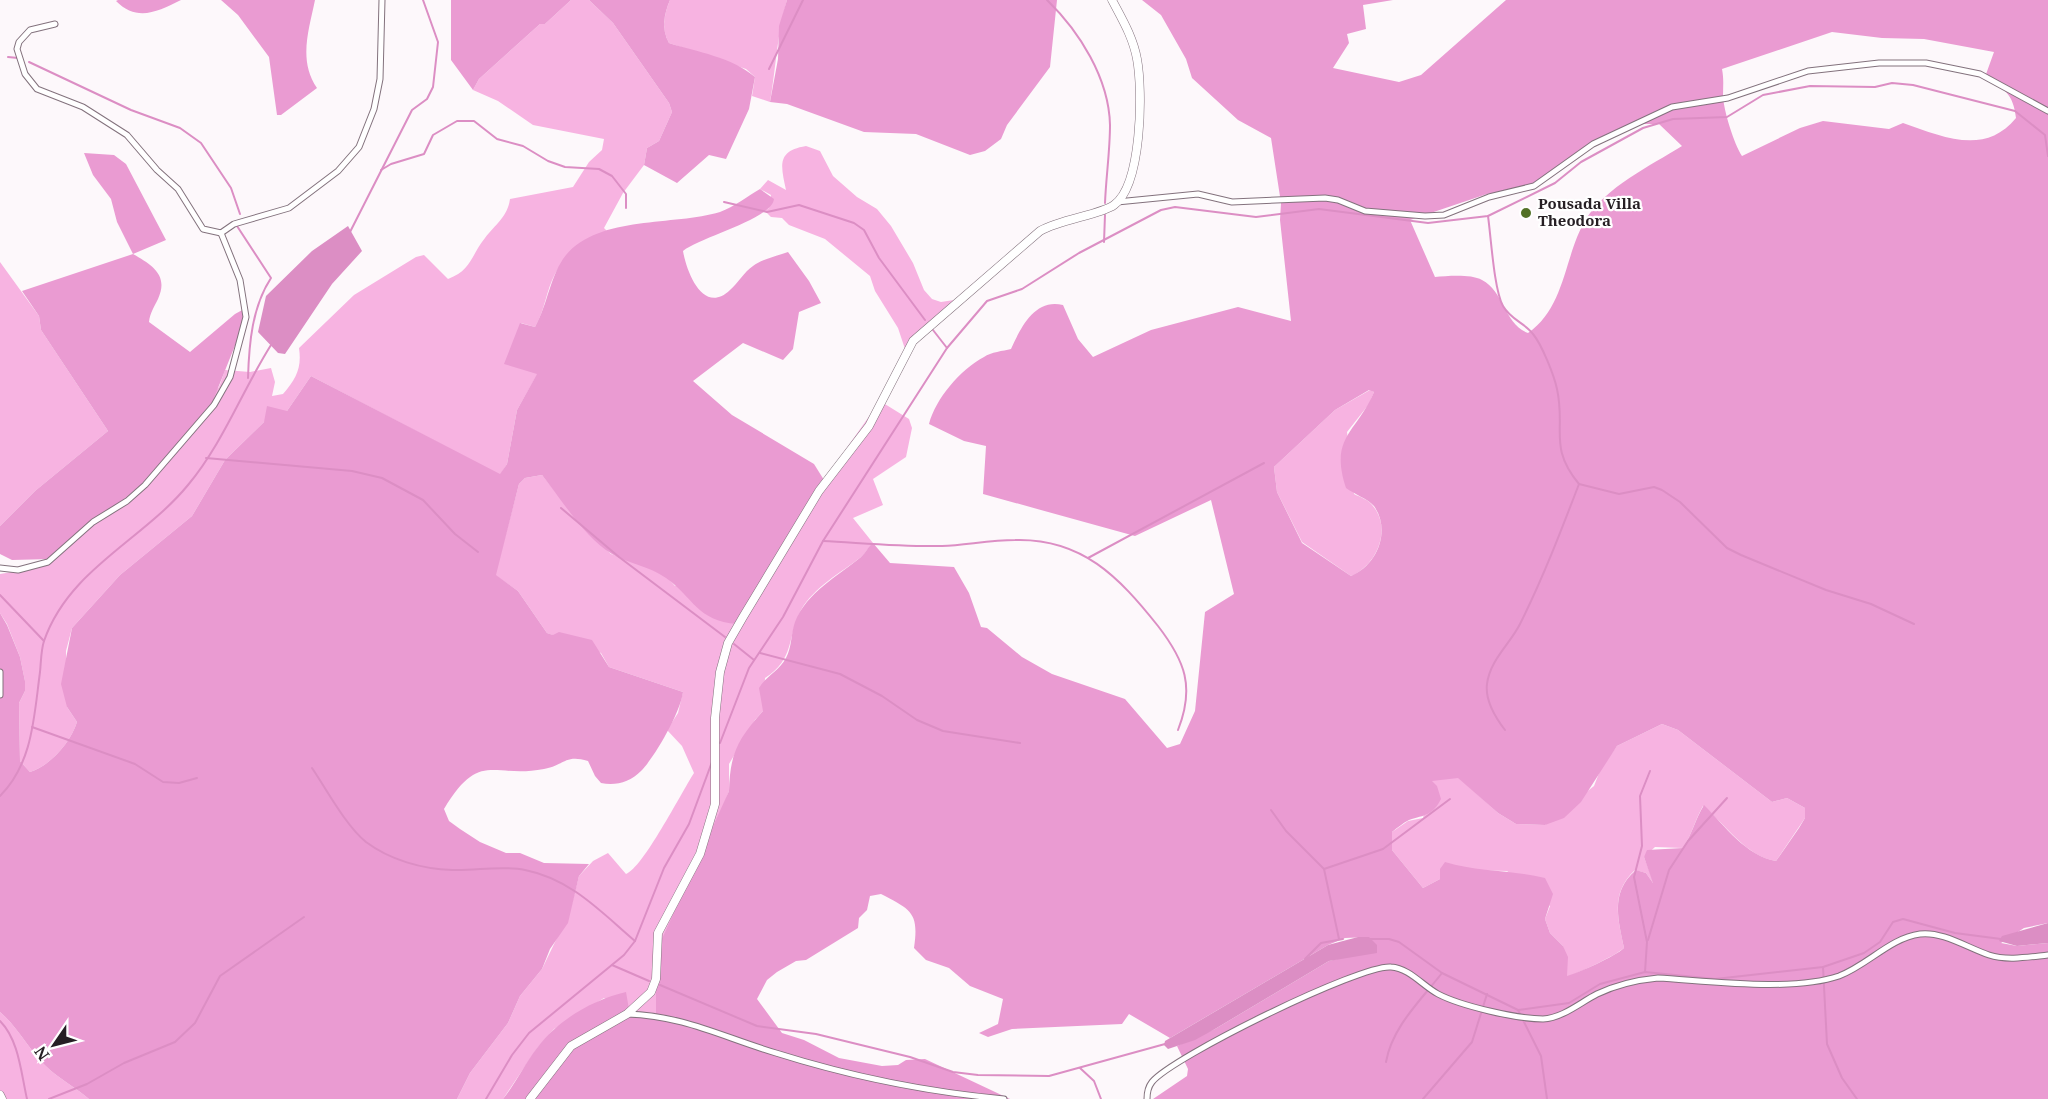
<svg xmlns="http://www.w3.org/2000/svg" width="2048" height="1099" viewBox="0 0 2048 1099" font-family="'Noto Serif',serif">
	<rect width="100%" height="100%" fill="#fdf8fb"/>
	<g fill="#f7b3e1">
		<path d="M571 0H589L613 23 669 103 672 112 659 141 647 148 644 165 623 193 604 228 608 232C588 239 565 254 555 274 546 291 545 310 535 327L521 323 538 373 517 410 507 464 500 475 311 376 287 411 264 422 225 460 192 516 120 575 72 628 66 651 67 707 77 722C71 742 50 766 30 772L20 761 19 703 25 691V681L20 657 7 624 0 613V574L41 567 71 545 219 387 225 370 250 372 271 368 275 382 272 396 283 394C296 379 302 368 299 348L354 295 416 257 424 255 448 279C472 270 471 255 485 238 495 225 508 216 510 199L573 187 589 162 602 150 604 139 533 125 498 101 473 90 479 79 540 24H545Z"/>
		<path d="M670 0H787C777 33 776 68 770 102L752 96 755 77 746 69 669 43C661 29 664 14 670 0Z"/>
		<path d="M806 146 820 151 833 176 857 197 877 209 891 226 913 263 924 290 932 299 941 302 954 300 920 330 906 352 898 328 875 291 870 276 825 239 789 225 782 218 771 217 765 211 769 208 771 195 760 189 768 180 786 190C781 166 776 151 806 146Z"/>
		<polygon points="0,262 39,316 41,330 108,431 35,491 0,526"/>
		<path d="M1370 390 1374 392 1369 404 1347 432 1354 494C1360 497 1369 500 1373 506 1392 529 1377 565 1351 576L1302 542 1277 492 1274 467 1335 410Z"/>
		<path d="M880 401 909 419 912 428 906 457 873 479 883 505 853 518 873 543C868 547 866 553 861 557 842 572 814 587 801 610 787 637 795 659 765 678L763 711 755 720 729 764V791L656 980V1017L634 1014 604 998 554 1029 538 1047 503 1099H457L470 1073 508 1023 520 996 542 969 570 911 579 876 593 861 608 853 626 874C643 868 681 793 694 773L682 746 667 730 678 713 683 692 609 667 601 653 547 633 518 591 495 575 519 484 525 478 542 475 590 535 611 554 648 567 668 578 675 586 824 480Z"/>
		<path d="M1662 724 1678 730 1772 802 1787 798 1805 808V818L1776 861C1745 856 1727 825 1703 806 1695 820 1692 834 1683 848L1655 847 1644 857 1655 886 1646 873 1635 870C1610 893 1618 919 1624 948 1615 956 1580 972 1567 977L1563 946 1550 933 1545 919 1550 906 1507 871 1440 869V879L1423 888 1392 850V832L1408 821 1423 818 1432 780 1458 777 1498 813 1516 824 1545 825 1594 786 1601 768 1617 746Z"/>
		<path d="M0 1012C19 1028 31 1054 50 1070 62 1080 76 1088 89 1099H5L0 1090Z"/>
	</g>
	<g fill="#ea9bd2" fill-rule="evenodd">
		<path d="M118 0H181C157 12 137 22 116 1Z"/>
		<path d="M221 0H315C309 30 298 60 317 88L281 115H277L269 57 238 15Z"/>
		<polygon points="451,0 571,0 545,24 540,24 479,79 473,90 451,60"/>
		<path d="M589 0H670C664 14 661 29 669 43 697 52 732 57 755 77L749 109 726 159 709 155 677 183 644 165 647 148 659 141 672 112 669 103 613 23Z"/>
		<polygon points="787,0 1057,0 1050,67 1007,125 1001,139 985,151 970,155 916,134 864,132 787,104 770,102 778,59 779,26"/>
		<path d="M1142 0H1393L1363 5 1366 29 1347 34 1349 43 1333 68 1399 82 1421 75 1506 0H2048V923L2024 928 2001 943 2017 946 2048 943V1099H1153L1187 1076 1188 1069 1177 1046 1215 1029 1329 961 1345 957 1369 937 1345 938 1328 945 1170 1038 1129 1014 1122 1024 1012 1029 988 1037 979 1033 998 1024 1003 999 970 986 949 968 926 960 914 948C919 913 912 910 881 894L870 896 867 910 859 918 858 928 806 960 796 961 777 972 767 980 757 999 782 1033 804 1040 839 1058 882 1066 898 1065 906 1060 925 1059 1010 1099H503C516 1083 524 1065 537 1048 558 1020 592 1000 626 992L630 1015 656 1017V980L661 941 729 791C730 753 738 739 763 711L759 688C766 676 779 671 786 658 792 647 791 633 795 622 807 592 838 576 861 557 866 553 868 546 873 543L890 563 954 567 969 593 981 627 987 628 1022 657 1052 674 1125 699 1167 748 1180 744 1195 711 1205 612 1234 594 1211 500 1135 536 983 494 986 446 964 441 929 424C936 398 960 370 984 357 991 352 1003 351 1011 349 1021 327 1035 298 1063 305L1078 339 1093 357 1151 330 1238 307 1291 321 1280 220 1281 203 1271 138 1238 120 1192 78 1186 59 1161 15ZM1832 32 1882 38 1924 39 1994 52 1985 77C2005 90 2013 93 2016 118 1985 156 1943 137 1903 123L1889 129 1823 121 1800 128 1742 156C1734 144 1724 111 1723 97 1723 87 1724 79 1722 69ZM1630 124H1659L1682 146C1650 166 1606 187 1586 219 1564 255 1566 307 1528 333 1504 324 1504 291 1482 280 1471 274 1448 276 1435 277L1410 220 1487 194 1522 188 1540 180 1593 141ZM1369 390 1374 392C1357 433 1329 436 1346 488 1354 494 1368 499 1374 506 1391 530 1378 565 1351 576L1302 543 1277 492 1274 467 1335 410ZM1662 724 1678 730 1772 802 1787 798 1805 808V818L1799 828 1776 861C1746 856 1725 826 1704 805 1695 820 1692 834 1683 848L1647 850 1644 857 1653 883 1646 873 1636 870C1610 892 1618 919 1624 948 1616 956 1578 973 1567 976L1568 957 1563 946 1550 933 1545 919 1553 894 1545 878C1512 870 1478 872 1445 862L1440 869V879L1423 888 1392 850V832C1397 828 1403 823 1409 820 1425 815 1433 815 1441 799L1437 786 1432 781 1458 778 1498 813 1516 824 1545 825 1564 818 1581 802 1617 746Z"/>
		<path d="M84 153 114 155 126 164 166 240 133 254C152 265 169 275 158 299 154 307 150 313 149 322L190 352 235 314 246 308 242 328 212 403 160 469 51 559 12 560 0 554V526L35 491 108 431 41 330 39 316 22 291 133 254 117 222 111 199 93 175Z"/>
		<path d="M760 189 774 199C772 219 701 237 683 251 687 274 704 315 730 290 738 283 744 272 753 266 762 259 777 256 788 252L809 281 821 303 799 312 793 349 783 360 743 343 693 381 732 415 814 464 824 480 737 624C697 621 693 597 666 578 649 566 629 564 612 554 585 538 561 499 542 475L525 478 519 484 496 575 518 591 547 633 553 635 559 632 592 640 609 667 683 692C681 711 655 757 641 771 630 782 616 786 601 783L595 776 588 761C565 754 565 765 544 769 493 779 480 749 444 809L449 821 460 829 480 842 506 853H520L544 863 589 864 579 876 568 923 550 949 542 969 520 996 508 1023 470 1073 457 1099H89C76 1088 62 1080 50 1070 31 1054 19 1028 0 1012V613L7 625 20 657 25 681V691L19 703 20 761 30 772C50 766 71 742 77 722L67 707 61 684 72 628 120 575 192 516 225 460 264 422 267 406 287 411 311 376 500 474 507 464 517 410 537 374 504 364 520 323 535 327C548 304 550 275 566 255 600 215 674 226 720 212 734 207 748 196 760 189Z"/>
	</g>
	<g fill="#dc8ec4">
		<polygon points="348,226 362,251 332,284 285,354 278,353 258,332 266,296 312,251"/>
		<polygon points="2048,923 2048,943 2017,946 1999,941 2002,936"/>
		<polygon points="1358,937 1369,937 1377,945 1377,953 1329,961 1215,1029 1195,1040 1168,1049 1164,1045 1165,1041 1328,945"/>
	</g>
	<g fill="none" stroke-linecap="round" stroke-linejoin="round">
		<g stroke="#dc8ec4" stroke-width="2">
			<path d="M1047 0C1079 31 1109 78 1110 125 1110 151 1106 177 1105 203"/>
			<polyline points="8,57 18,58"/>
			<polyline points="29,62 131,110 180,128 201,143 231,188 240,214"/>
			<polyline points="769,69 803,0"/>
			<polyline points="381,170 391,164 424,154 433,135 457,121 474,121 497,139 523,146 548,161 565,167 599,169 612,176 626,194 626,208"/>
			<polyline points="724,202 767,212 799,205 854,223 864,230 879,258 925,320"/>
			<path d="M1488 216C1491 237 1494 290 1503 306 1511 320 1525 323 1533 334 1542 345 1554 375 1557 389 1566 430 1548 446 1579 484L1619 494 1654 487 1662 490 1680 502 1727 548 1741 555 1826 590 1871 604 1914 624"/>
			<path d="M237 226 271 278C252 307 249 344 248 378"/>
			<polyline points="350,232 412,110 427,99 433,87 438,42 423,0"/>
			<polyline points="1104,242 1105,215"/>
			<polyline points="933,330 947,348"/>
			<polyline points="206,458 352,471 382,478 423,500 455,534 478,552"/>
			<polyline points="561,508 619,557 725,637"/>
			<path d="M823 541C862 543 902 547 942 546 966 545 990 540 1015 540 1082 538 1119 577 1158 626 1185 661 1195 687 1178 730"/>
			<polyline points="1088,558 1264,463"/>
			<polyline points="0,595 44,641"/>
			<polyline points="734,644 754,660"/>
			<polyline points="760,653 840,674 882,696 917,720 943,731 1020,743"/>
			<polyline points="32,727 135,764 163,782 179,783 197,778"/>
			<path d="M1505 730C1495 717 1485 700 1487 684 1490 660 1510 644 1520 624 1543 578 1561 531 1579 484"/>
			<polyline points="720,743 749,668 783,617 823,541 947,348 987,301 1022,289 1079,253 1161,210 1175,207 1256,217 1319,209 1428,223 1488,216 1555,183 1581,162 1643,128 1673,119 1727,117 1763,95 1810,86 1875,87 1892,83 1913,85 2015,111 2045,135 2048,156"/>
			<path d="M312 768C327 790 346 826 366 842 390 860 422 869 452 870 476 871 501 865 525 870 571 879 601 912 635 941"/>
			<path d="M0 796C33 763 34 716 40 672 41 662 41 650 44 641 69 569 142 541 188 485 223 443 242 391 271 345"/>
			<polyline points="1271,810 1286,831 1324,869 1339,939"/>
			<polyline points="1324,869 1383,849 1450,799"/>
			<polyline points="1369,939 1389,939 1399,942 1442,973 1518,1010 1569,1003 1600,984 1645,972 1715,979 1823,967 1864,953 1880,942 1893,922 1903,919 1955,933 2001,939"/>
			<polyline points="1648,940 1669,870 1688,841 1727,798"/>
			<polyline points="1305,959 1321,943 1343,939"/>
			<polyline points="612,965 649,981"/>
			<polyline points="1823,967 1827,1044 1842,1078 1857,1099"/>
			<polyline points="1645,972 1647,942 1634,877 1642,846 1640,796 1650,771"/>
			<polyline points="660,985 757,1026 816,1034 910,1057 953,1072 978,1075 1049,1076 1165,1044"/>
			<polyline points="1518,1010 1541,1056 1547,1099"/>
			<path d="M0 1021C19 1040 21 1073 27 1099"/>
			<path d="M1386 1062C1392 1027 1421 1000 1442 973"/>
			<polyline points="1080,1068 1094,1081 1101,1099"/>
			<polyline points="49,1099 87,1084 124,1063 175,1042 195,1023 220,976 304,917"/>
			<polyline points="486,1099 512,1055 529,1033 624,955 635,941 664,868 689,824 712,762"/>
			<polyline points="1423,1099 1472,1042 1487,994"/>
		</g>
		<defs>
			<g id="street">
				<polyline points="55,24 30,30 19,42 17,49 25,74 37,89 83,107 127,135 157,170 178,189 203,229 221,233 234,224 289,208 338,171 359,147 374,109 380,79 382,0"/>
				<polyline points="1117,202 1198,194 1232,202 1325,198 1338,200 1365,211 1425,216 1444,215 1489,197 1534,186 1593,144 1672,107 1728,98 1808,71 1879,63 1926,63 1980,74 2048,111"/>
				<polyline points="0,568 18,570 48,562 93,522 127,501 145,485 214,405 230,377 246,317 240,280 221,233"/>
				<polyline points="0,672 0,695"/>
				<path d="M627 1014C685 1016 722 1037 776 1053 849 1076 928 1092 1004 1099"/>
				<path d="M1147 1099C1147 1093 1148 1087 1152 1082 1172 1057 1361 964 1391 967 1409 968 1423 986 1438 994 1461 1006 1517 1019 1543 1019 1563 1018 1581 1002 1597 994 1616 985 1637 980 1658 978 1709 981 1792 992 1839 976 1868 965 1890 938 1920 934 1942 931 1968 948 1989 955 2007 961 2029 957 2048 955"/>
			</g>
			<g id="secondary">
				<polyline points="0,1095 2,1099"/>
				<path d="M530 1099 571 1046 627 1014 651 992 656 979 658 933 700 854 715 804V718L720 672 728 643 743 617 819 491 869 426 913 341 1040 231C1061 219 1100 215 1114 205 1142 185 1143 91 1137 59 1133 37 1122 19 1112 0"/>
			</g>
		</defs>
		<use href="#street" stroke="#83727d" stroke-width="7"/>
		<use href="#secondary" stroke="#83727d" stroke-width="9"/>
		<use href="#street" stroke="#fff" stroke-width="5"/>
		<use href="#secondary" stroke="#fff" stroke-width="8"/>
	</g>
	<circle fill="#527126" stroke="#fff" stroke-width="2" cx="1526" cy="213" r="6"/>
	<g text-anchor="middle" stroke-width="4.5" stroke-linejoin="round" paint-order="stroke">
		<g font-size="15" font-weight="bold" fill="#261f24" stroke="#fff" text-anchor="start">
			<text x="1538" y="209">Pousada Villa<tspan x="1538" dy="17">Theodora</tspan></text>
		</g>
	</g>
	<g transform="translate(54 1045) rotate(235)" stroke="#ffffff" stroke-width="4.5" paint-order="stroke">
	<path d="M0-4.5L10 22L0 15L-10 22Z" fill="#261f24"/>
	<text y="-9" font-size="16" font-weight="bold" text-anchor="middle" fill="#261f24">N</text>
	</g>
</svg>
